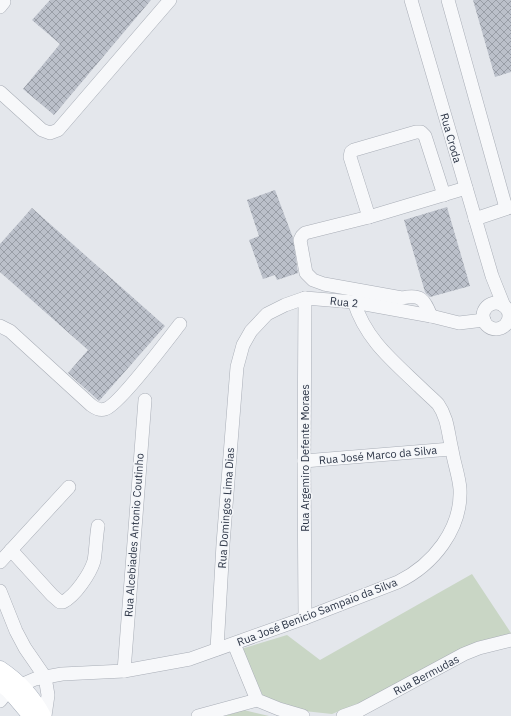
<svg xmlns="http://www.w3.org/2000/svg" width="511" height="716" viewBox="0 0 511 716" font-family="'IBM Plex Sans',sans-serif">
	<defs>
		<pattern id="building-cross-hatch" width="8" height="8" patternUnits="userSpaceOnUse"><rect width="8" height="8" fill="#bbc0ca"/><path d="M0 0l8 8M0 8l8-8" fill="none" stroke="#989da6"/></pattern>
	</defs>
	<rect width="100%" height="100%" fill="#e4e7ec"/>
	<g fill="#c9d6c5">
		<polygon points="472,574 511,633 471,646 364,701 332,714 304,711 263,696 241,649 287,635 320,660"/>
		<polygon points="244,710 269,716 225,716"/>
	</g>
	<g fill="url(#building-cross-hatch)">
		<polygon points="50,0 151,0 54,115 23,89 60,44 32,20"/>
		<polygon points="473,0 511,0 511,72 495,77"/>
		<polygon points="275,190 293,238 298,273 277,280 275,275 263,279 249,240 259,236 247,200"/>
		<polygon points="447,207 470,286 430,297 425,292 404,220"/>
		<polygon points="32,208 165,326 99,401 68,373 88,350 0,272 0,244"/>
	</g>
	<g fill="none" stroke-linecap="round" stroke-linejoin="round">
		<defs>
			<g id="minor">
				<polyline points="411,0 492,276 504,306"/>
				<polyline points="448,0 506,208"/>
				<polyline points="0,7 4,2"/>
				<polyline points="0,92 42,130 50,133 58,130 170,0"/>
				<polyline points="369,217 350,157 351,152 354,150 416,132 421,132 425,136 444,195"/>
				<polyline points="475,219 511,207"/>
				<polyline points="305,298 304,461 305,618"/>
				<circle cx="496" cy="316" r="13"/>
				<path d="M431 316C424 299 421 294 402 298L324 284 313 280 306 273 300 240 302 236 305 233 369 217 466 188"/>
				<path d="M0 326 10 331 91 405C95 408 100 411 105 409 118 406 169 338 180 324"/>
				<polyline points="304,461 451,449"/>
				<path d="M11 550 52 595 60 602H63C75 596 90 574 94 561 96 550 96 538 98 526"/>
				<polyline points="0,562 69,487"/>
				<polyline points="0,591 16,631 25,648 45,677 48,695 45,716"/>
				<polyline points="234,644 257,700 279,709 303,716"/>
				<polyline points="217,649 223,544 237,367 243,345 251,331 267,314 285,305 305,298 354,302 431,316 459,323 484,320"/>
				<polyline points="124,671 145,400"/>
				<path d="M21 685 35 679 62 674 124 671 190 659 305 618 398 582C433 565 462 529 460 489 459 476 454 463 452 450 448 434 448 418 438 404 432 398 426 393 420 387 393 361 366 340 354 302"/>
				<polyline points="0,701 9,690"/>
				<polyline points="198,716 257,700"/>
				<polyline points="343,716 360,710 464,654 479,648 511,640"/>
			</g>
			<g id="major">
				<path d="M0 669C18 681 33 697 43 716"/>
				<polyline points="0,683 9,690 31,716"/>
			</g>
		</defs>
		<use href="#minor" stroke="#a9aeb7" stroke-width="14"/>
		<use href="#major" stroke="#a3abb8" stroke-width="17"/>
		<use href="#minor" stroke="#f7f8fa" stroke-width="13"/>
		<use href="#major" stroke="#fff" stroke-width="16"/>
	</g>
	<g text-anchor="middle" stroke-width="3" stroke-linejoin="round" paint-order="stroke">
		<g font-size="11" fill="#2b3445" stroke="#f4f6f9">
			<text transform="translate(451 138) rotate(74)" y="4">Rua Croda</text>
			<text transform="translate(344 302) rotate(6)" y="4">Rua 2</text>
			<text transform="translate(378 455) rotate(-5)" y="4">Rua José Marco da Silva</text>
			<text transform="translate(305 458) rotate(-90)" y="4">Rua Argemiro Defente Moraes</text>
			<text transform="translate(226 508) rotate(-86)" y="4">Rua Domingos Lima Dias</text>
			<text transform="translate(134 535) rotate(-86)" y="4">Rua Alcebiades Antonio Coutinho</text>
			<text transform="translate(317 612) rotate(-21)" y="4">Rua José Benicio Sampaio da Silva</text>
			<text transform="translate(426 675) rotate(-28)" y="4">Rua Bermudas</text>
		</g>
	</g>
</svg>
